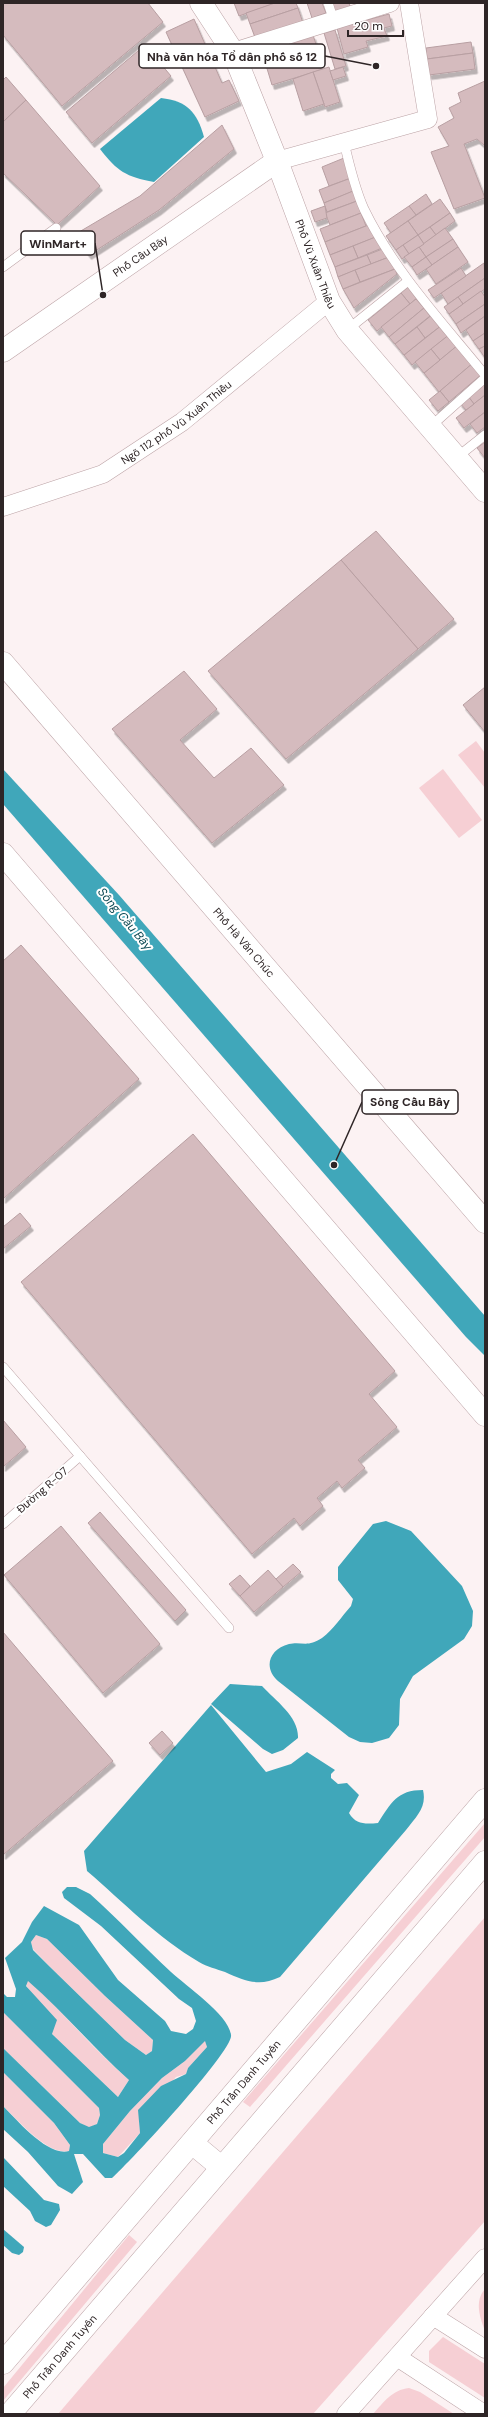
<svg xmlns="http://www.w3.org/2000/svg" width="488" height="2417" viewBox="0 0 488 2417" font-family="'DM Sans',sans-serif">
	<defs>
		<filter id="shadow"><feDropShadow dx="2.5" dy="4.5" stdDeviation="0" flood-color="#0004"/></filter>
	</defs>
	<rect width="100%" height="100%" fill="#fcf2f3"/>
	<g fill="#f6cfd4">
		<polygon points="476,741 485,753 485,788 458,755"/>
		<polygon points="443,769 482,820 459,838 419,788"/>
		<polygon points="485,1823 485,1837 250,2107 243,2102"/>
		<polygon points="485,1917 485,2221 313,2414 58,2414"/>
		<polygon points="36,1935 47,1939 105,1996 153,2040 152,2051 146,2055 125,2040 49,1966 33,1949 31,1942"/>
		<path d="M28 1980C63 2012 93 2049 129 2080L118 2097 52 2034 53 2025 26 1985Z"/>
		<polygon points="3,2012 99,2108 100,2115 97,2124 89,2128 80,2123 3,2048"/>
		<polygon points="205,2040 207,2047 188,2068 186,2074 176,2077 139,2120 140,2133 118,2157 103,2153 103,2144 130,2111 162,2078 185,2061"/>
		<path d="M3 2072 54 2123 70 2145 69 2151C48 2156 18 2120 3 2106Z"/>
		<polygon points="129,2235 137,2242 3,2401 3,2388"/>
		<path d="M485 2289V2331C480 2318 474 2301 485 2289Z"/>
		<polygon points="443,2337 485,2364 485,2398 429,2362 429,2351"/>
		<path d="M409 2388 420 2392 454 2414H373C384 2402 392 2390 409 2388Z"/>
	</g>
	<g fill="#40a7ba" fill-rule="evenodd">
		<path d="M161 98C187 101 197 112 204 137L154 182C126 177 117 171 100 149Z"/>
		<polygon points="3,769 119,895 485,1316 485,1356 466,1337 3,804"/>
		<path d="M386 1521 411 1531 462 1586 473 1611 472 1626 464 1639 413 1676 400 1699 399 1725 389 1738 372 1743 360 1742 349 1737 278 1681C263 1668 269 1649 289 1644 302 1641 307 1648 322 1638 333 1630 342 1616 351 1606L353 1599 338 1580V1567L373 1524Z"/>
		<path d="M230 1684 262 1686C276 1701 299 1717 298 1738L283 1750 272 1754 263 1749 211 1704Z"/>
		<path d="M211 1705 266 1772 291 1764 307 1752 335 1770 331 1774V1778L338 1784 347 1783 359 1795 349 1813C356 1825 366 1824 378 1823 391 1803 397 1790 423 1790 427 1807 417 1816 406 1830L280 1977C259 1987 245 1981 225 1972 217 1969 207 1967 199 1962 158 1938 123 1902 87 1871L84 1851Z"/>
		<path d="M67 1887H76L90 1894C118 1919 144 1947 171 1972 186 1986 229 2015 231 2035 234 2050 129 2163 112 2178H105L83 2154H74L83 2182 72 2194 58 2186 28 2152 3 2129V2106C17 2120 48 2157 69 2151L70 2145 54 2123 3 2072V2048L80 2123 89 2127 97 2124 100 2115 99 2108 3 2012V1993L7 1997H15L16 1989 5 1958 22 1942 32 1922 44 1906 79 1925 118 1980 165 2021 171 2031 186 2034 193 2029 196 2021 192 2008 179 1999 101 1926 64 1898 62 1892ZM36 1935 47 1939 105 1996 153 2040 152 2051 146 2055 125 2040 49 1966 33 1950 31 1942ZM28 1981C64 2012 94 2049 129 2080L118 2097 52 2034 57 2020 26 1986ZM205 2041 207 2047 188 2068 186 2074 161 2086 138 2110 140 2133 124 2153 118 2157 103 2153V2144L130 2111 162 2078 185 2061Z"/>
		<polygon points="3,2157 44,2200 59,2204 60,2210 51,2225 46,2227 35,2221 30,2211 3,2186"/>
		<polygon points="3,2229 24,2247 23,2252 19,2255 12,2253 3,2245"/>
	</g>
	<g fill="#d5bbbe" stroke="#b89fa2" filter="url(#shadow)">
		<polygon points="3,3 148,3 163,22 62,106 3,35"/>
		<polygon points="234,3 275,3 239,16"/>
		<polygon points="275,3 296,3 298,8 250,24 246,13"/>
		<polygon points="307,3 322,3 326,13 312,18"/>
		<polygon points="328,3 349,3 351,10 332,16"/>
		<polygon points="298,8 303,23 256,40 250,24"/>
		<polygon points="389,14 392,26 384,28 387,36 366,41 368,47 344,54 337,28"/>
		<polygon points="194,19 222,83 229,80 239,101 205,117 166,32"/>
		<polygon points="335,30 346,66 335,69 324,33"/>
		<polygon points="313,35 324,69 272,85 262,52"/>
		<polygon points="471,42 473,53 427,59 426,48"/>
		<polygon points="145,45 171,76 92,143 66,112"/>
		<polygon points="473,53 475,69 429,75 427,59"/>
		<polygon points="329,67 340,102 325,107 313,72"/>
		<polygon points="343,67 346,76 333,80 330,71"/>
		<polygon points="313,72 324,104 303,111 293,79"/>
		<polygon points="6,77 26,100 3,122 3,80"/>
		<polygon points="485,81 485,146 477,139 464,144 485,198 454,209 431,152 449,146 438,127 454,118 449,108 461,102 458,93"/>
		<polygon points="26,100 100,186 57,225 3,173 3,122"/>
		<polygon points="222,125 234,149 159,210 89,255 74,235 140,196"/>
		<polygon points="344,158 351,178 329,186 322,167"/>
		<polygon points="351,178 356,190 324,203 319,190"/>
		<polygon points="353,191 357,201 327,212 324,203"/>
		<polygon points="426,194 432,204 416,215 409,206"/>
		<polygon points="440,199 450,213 418,235 408,221"/>
		<polygon points="357,201 361,213 330,225 325,213"/>
		<polygon points="325,206 327,218 315,222 311,211"/>
		<polygon points="409,206 416,215 391,233 384,223"/>
		<polygon points="361,213 366,226 325,242 320,229"/>
		<polygon points="450,213 455,221 436,235 430,227"/>
		<polygon points="408,221 418,235 396,250 386,236"/>
		<polygon points="371,224 376,237 330,255 325,242"/>
		<polygon points="430,227 436,235 424,244 418,235"/>
		<polygon points="445,228 453,239 426,257 419,247"/>
		<polygon points="418,235 424,244 409,254 403,245"/>
		<polygon points="378,236 382,248 358,258 353,246"/>
		<polygon points="453,239 458,247 432,265 426,257"/>
		<polygon points="403,245 409,254 402,259 396,250"/>
		<polygon points="353,246 358,258 335,267 330,255"/>
		<polygon points="419,247 426,257 412,267 404,257"/>
		<polygon points="458,247 468,262 436,284 426,269"/>
		<polygon points="385,248 389,257 371,264 367,255"/>
		<polygon points="367,255 371,264 338,277 335,267"/>
		<polygon points="389,257 395,269 360,282 355,270"/>
		<polygon points="426,257 432,265 417,275 412,267"/>
		<polygon points="484,263 485,278 448,304 441,293"/>
		<polygon points="461,268 466,276 434,298 428,290"/>
		<polygon points="395,269 397,274 354,308 343,289"/>
		<polygon points="355,270 360,282 343,289 338,277"/>
		<polygon points="485,278 485,289 463,304 458,297"/>
		<polygon points="410,285 419,296 410,304 401,293"/>
		<polygon points="481,291 485,297 485,304 456,324 449,314"/>
		<polygon points="401,293 410,304 377,331 368,320"/>
		<polygon points="458,297 463,304 449,314 444,307"/>
		<polygon points="416,299 424,308 389,337 381,327"/>
		<polygon points="485,304 485,316 461,333 456,324"/>
		<polygon points="424,308 430,316 395,344 389,337"/>
		<polygon points="433,314 442,325 425,338 417,327"/>
		<polygon points="485,316 485,333 473,341 466,330"/>
		<polygon points="442,325 450,334 412,365 404,355"/>
		<polygon points="417,327 425,338 404,355 395,344"/>
		<polygon points="485,333 485,346 479,349 473,341"/>
		<polygon points="450,334 458,345 440,360 431,349"/>
		<polygon points="458,345 473,363 439,392 424,373"/>
		<polygon points="485,346 485,358 479,349"/>
		<polygon points="431,349 440,360 424,373 415,362"/>
		<polygon points="473,363 482,374 449,402 440,391"/>
		<polygon points="485,383 485,395 474,404 468,396"/>
		<polygon points="440,391 449,402 438,411 429,400"/>
		<polygon points="485,395 485,412 464,428 456,418"/>
		<polygon points="468,396 474,404 466,410 459,402"/>
		<polygon points="485,412 485,427 477,433 470,424"/>
		<polygon points="485,442 485,458 477,448"/>
		<polygon points="376,531 454,619 418,649 341,560"/>
		<polygon points="341,560 418,649 286,759 208,671"/>
		<polygon points="184,671 217,709 180,740 214,778 251,748 284,785 212,843 112,729"/>
		<polygon points="485,687 485,732 463,705"/>
		<polygon points="21,945 139,1079 3,1199 3,961"/>
		<polygon points="193,1134 395,1371 369,1394 397,1427 358,1460 365,1468 342,1488 337,1481 317,1498 323,1506 300,1526 294,1518 252,1554 21,1282"/>
		<polygon points="20,1213 31,1226 3,1249 3,1227"/>
		<polygon points="3,1420 26,1447 3,1467"/>
		<polygon points="100,1512 186,1610 175,1621 88,1523"/>
		<polygon points="61,1526 160,1644 103,1693 4,1575"/>
		<polygon points="293,1564 301,1572 283,1587 276,1579"/>
		<polygon points="268,1570 283,1587 254,1612 240,1596"/>
		<polygon points="240,1575 250,1586 240,1596 229,1584"/>
		<polygon points="3,1632 113,1761 3,1855"/>
		<polygon points="162,1731 173,1743 160,1755 149,1743"/>
	</g>
	<g fill="none" stroke-linecap="round" stroke-linejoin="round">
		<defs>
			<g id="lane">
				<polyline points="328,3 334,21"/>
				<path d="M344 142C349 164 355 189 364 209 394 271 442 322 485 375"/>
				<polyline points="3,267 56,228"/>
				<polyline points="347,330 408,281"/>
				<polyline points="430,427 485,378"/>
				<polyline points="456,458 485,435"/>
				<polyline points="3,1367 229,1628"/>
				<polyline points="3,1524 80,1456"/>
			</g>
			<g id="street">
				<polyline points="233,52 390,3"/>
				<polyline points="277,161 428,119 409,3"/>
				<path id="s1" d="M3 507 103 474 182 422 329 301"/>
				<polyline points="433,2316 485,2349"/>
				<polyline points="397,2357 484,2414"/>
				<polyline points="346,2414 485,2258"/>
			</g>
			<g id="secondary">
				<path id="s2" d="M201 3 233 52 277 161 329 301 347 330 485 491"/>
				<path id="s3" d="M3 351 277 161"/>
				<path id="s4" d="M3 663 485 1222"/>
				<polyline points="3,854 485,1415"/>
			</g>
			<g id="primary">
				<polyline points="192,2143 221,2167"/>
				<path id="s5" d="M3 2363 485 1800"/>
				<path id="s6" d="M10 2414 485 1862"/>
			</g>
		</defs>
		<use href="#lane" stroke="#bca3a6" stroke-width="10"/>
		<use href="#street" stroke="#bca3a6" stroke-width="19"/>
		<use href="#secondary" stroke="#bca3a6" stroke-width="23"/>
		<use href="#primary" stroke="#bca3a6" stroke-width="23"/>
		<use href="#lane" stroke="#fff" stroke-width="9"/>
		<use href="#street" stroke="#fff" stroke-width="18"/>
		<use href="#secondary" stroke="#fff" stroke-width="22"/>
		<use href="#primary" stroke="#fff" stroke-width="22"/>
	</g>
	<g text-anchor="middle" stroke-width="4" stroke-linejoin="round" paint-order="stroke">
		<g font-size="11" fill="#2e2526" stroke="#fff">
			<text dy="4" stroke="none"><textPath href="#s3" startOffset="167">Phố Cầu Bây</textPath></text>
			<text dy="4" stroke="none"><textPath href="#s2" startOffset="286">Phố Vũ Xuân Thiều</textPath></text>
			<text dy="4" stroke="none"><textPath href="#s1" startOffset="195">Ngõ 112 phố Vũ Xuân Thiều</textPath></text>
			<text dy="4" stroke="none"><textPath href="#s4" startOffset="369">Phố Hà Văn Chúc</textPath></text>
			<text transform="translate(42 1490) rotate(-41)" y="4">Đường R-07</text>
			<text dy="4" stroke="none"><textPath href="#s5" startOffset="370">Phố Trần Danh Tuyên</textPath></text>
			<text dy="4" stroke="none"><textPath href="#s6" startOffset="76">Phố Trần Danh Tuyên</textPath></text>
		</g>
		<g font-size="12" font-style="italic" fill="#0b4953" stroke="#fff">
			<text transform="translate(125 919) rotate(50)" y="4">Sông Cầu Bây</text>
		</g>
	</g>
	<path fill="none" stroke="#2e2526" stroke-width="1.5" d="M376 66L325 56M103 295L95 243M334 1165L362 1102"/>
	<g fill="#2e2526" stroke="#fff" stroke-width="1.5">
		<circle cx="376" cy="66" r="4"/>
		<circle cx="103" cy="295" r="4"/>
		<circle cx="334" cy="1165" r="4"/>
	</g>
	<g fill="#fff" stroke="#2e2526" stroke-width="1.5">
		<rect x="139" y="44" width="186" height="24" rx="4"/>
		<rect x="21" y="231" width="74" height="24" rx="4"/>
		<rect x="362" y="1090" width="96" height="24" rx="4"/>
	</g>
	<g font-size="12" text-anchor="middle" font-weight="bold" fill="#2e2526">
		<text x="232" y="61">Nhà văn hóa Tổ dân phố số 12</text>
		<text x="58" y="248">WinMart+</text>
		<text x="410" y="1106">Sông Cầu Bây</text>
	</g>
	<rect width="488" height="2417" fill="none" stroke="#2e2526" stroke-width="8"/>
	<path d="M348 30v6h55v-6" fill="none" stroke="#2e2526" stroke-width="2"/>
	<text x="354" y="30" font-size="12" fill="#2e2526" stroke="#ffffff" stroke-width="3" paint-order="stroke">20 m</text>
</svg>
